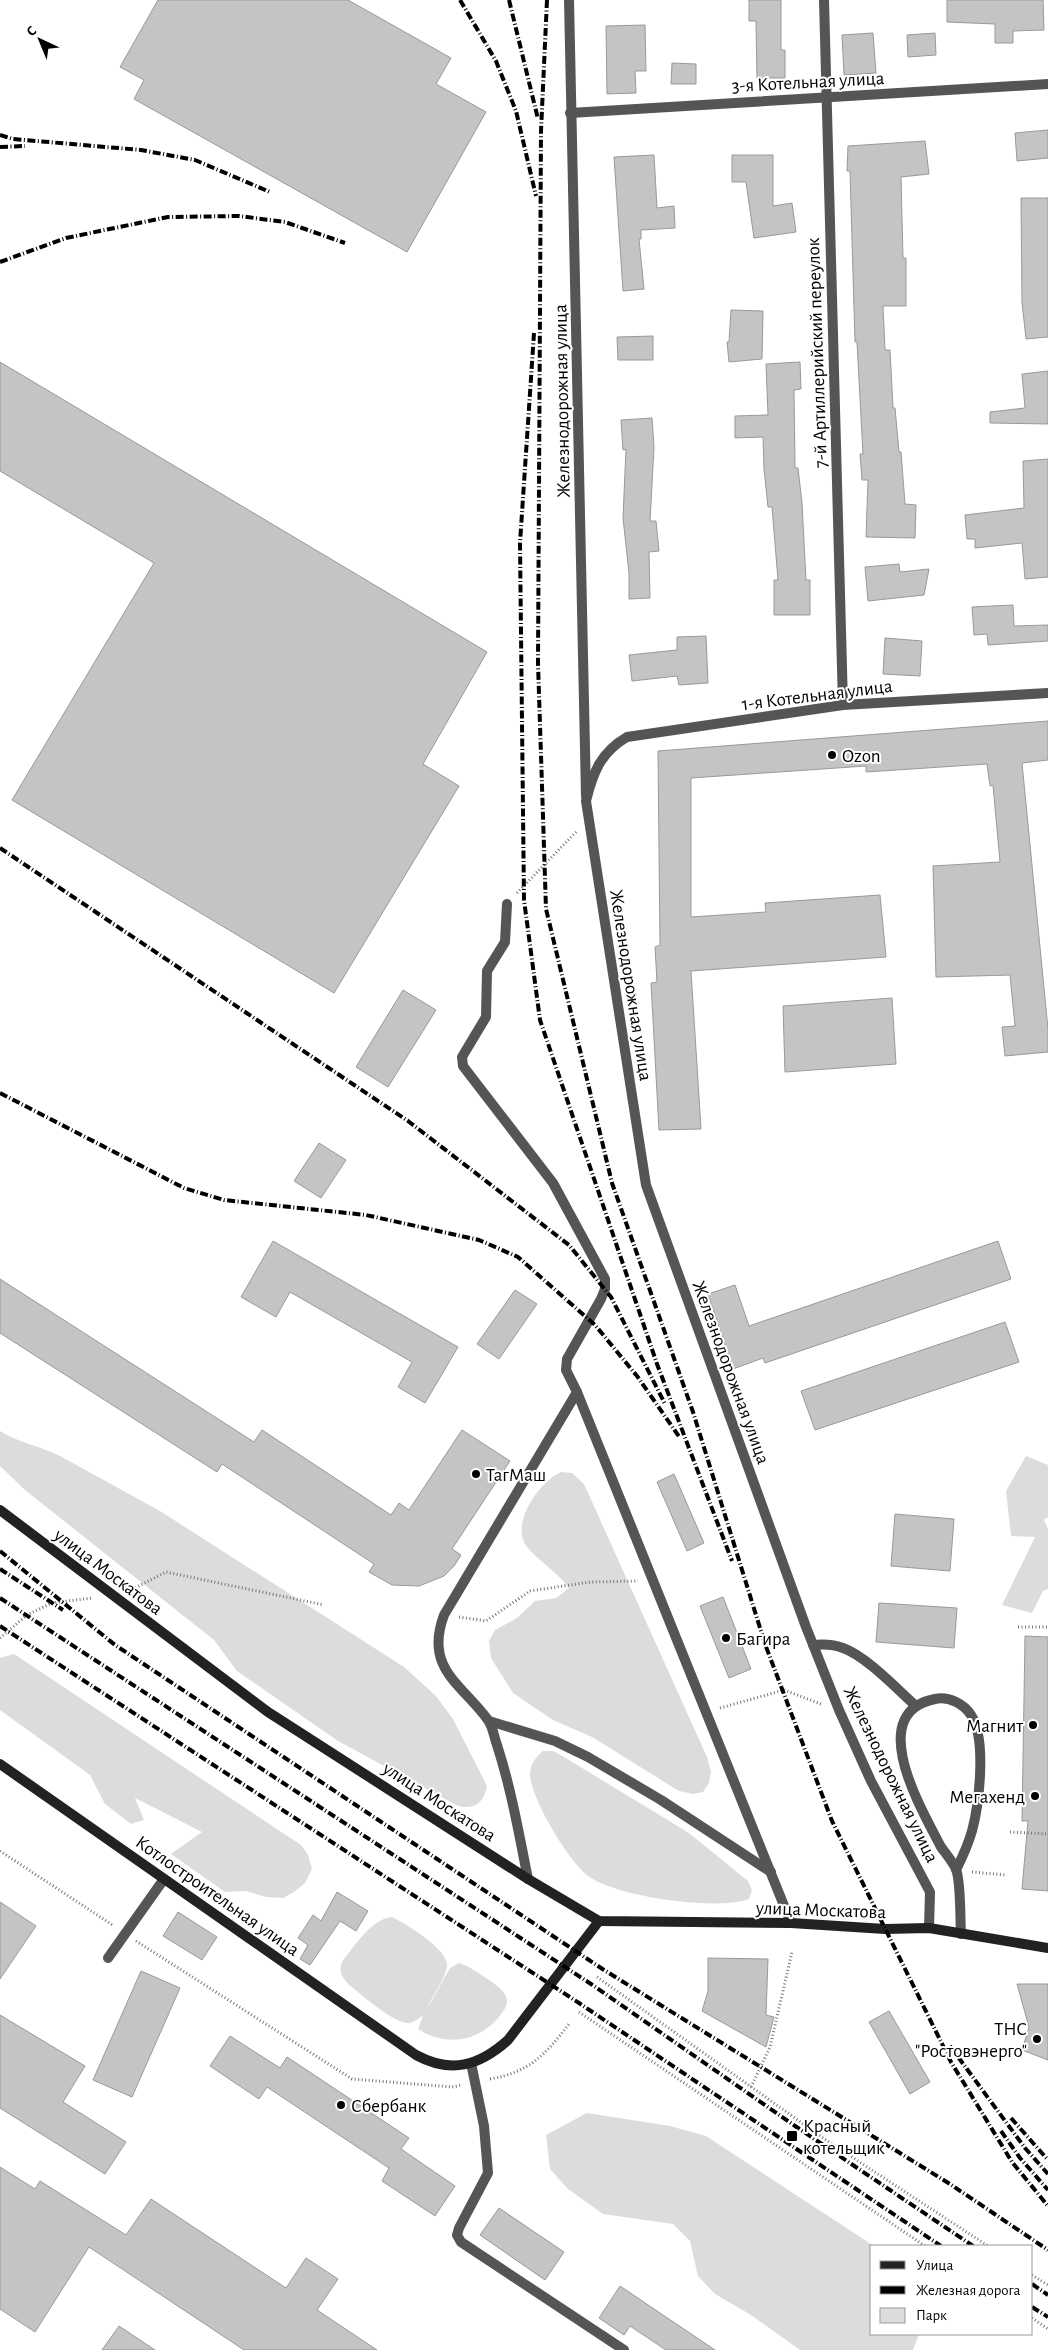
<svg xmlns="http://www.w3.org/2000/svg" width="1048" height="2350" viewBox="0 0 1048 2350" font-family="'Alegreya Sans',sans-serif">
	<rect width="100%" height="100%" fill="#fff"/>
	<g fill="#dcdcdc">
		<path d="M0 1431C19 1443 40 1446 60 1456L160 1511 404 1667 436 1696 453 1719 487 1786C484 1803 474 1810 458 1806L338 1741 237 1671 214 1640 25 1490 0 1466Z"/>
		<polygon points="1026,1456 1048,1465 1048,1517 1044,1520 1048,1529 1048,1589 1043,1591 1032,1613 1002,1605 1035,1537 1011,1536 1006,1491"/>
		<path d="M561 1472 572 1473 584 1484 707 1757 711 1772 709 1783 703 1792 693 1794 679 1791 592 1737 553 1720 513 1693 491 1658 489 1641 495 1630 517 1618 535 1601 556 1598 569 1588C557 1572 540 1562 527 1547 509 1524 540 1481 561 1472Z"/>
		<polygon points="14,1654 301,1845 308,1855 312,1869 305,1883 294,1892 283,1898 266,1897 246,1891 225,1892 171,1854 202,1832 135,1798 144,1820 131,1824 105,1804 90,1775 0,1710 0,1658"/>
		<path d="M543 1751H553L564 1757 689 1833 748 1881 752 1890 749 1899C719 1911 613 1897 587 1875 568 1860 530 1798 530 1773 531 1763 536 1757 543 1751Z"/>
		<path d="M392 1917C406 1924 446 1948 447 1964 448 1975 432 1996 428 2007L450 1968 459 1963C469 1966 477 1972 486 1978 494 1984 506 1990 507 2001 507 2007 502 2013 498 2018 477 2043 444 2046 418 2029L423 2015C419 2018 415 2022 409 2023 394 2024 361 1994 348 1984 341 1976 338 1970 343 1960 356 1945 371 1919 392 1917Z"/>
		<polygon points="587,2113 670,2126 706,2136 874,2246 872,2246 872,2334 919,2334 913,2350 800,2350 751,2315 715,2294 698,2276 690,2241 673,2224 603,2214 568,2189 550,2169 546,2135"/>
	</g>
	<g fill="#c4c4c4" stroke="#999">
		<polygon points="158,0 348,0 451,58 436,84 486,112 407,252 134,99 144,80 120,67"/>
		<polygon points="749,0 781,0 781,50 785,50 785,78 757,78 756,21 749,21"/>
		<polygon points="947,0 1043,0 1044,30 1013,31 1013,43 995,43 995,24 947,22"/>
		<polygon points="645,25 646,71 635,71 636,93 607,94 606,26"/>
		<polygon points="873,33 876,73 844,75 842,35"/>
		<polygon points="935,33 936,55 908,57 907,35"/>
		<polygon points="672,63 696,64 696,84 671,84"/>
		<polygon points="1048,130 1048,158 1017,161 1015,133"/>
		<polygon points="925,141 929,174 901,177 903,258 906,258 906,306 883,306 885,350 890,350 893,408 895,408 899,452 901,452 905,504 916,505 915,538 866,537 868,480 862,480 860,454 863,454 857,342 855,342 850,171 847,171 848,146"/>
		<polygon points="654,155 657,208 674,206 675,228 641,230 641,239 639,239 644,289 623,291 614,157"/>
		<polygon points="732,155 773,155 773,206 792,203 796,232 754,238 746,182 732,182"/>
		<polygon points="1021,198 1048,198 1048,337 1026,339 1022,302"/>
		<polygon points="731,310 763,311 762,359 729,362 727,342 729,342"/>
		<polygon points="653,336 653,360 618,360 617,337"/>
		<polygon points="0,362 487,652 423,764 459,786 334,993 12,800 154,563 0,471"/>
		<polygon points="800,362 801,389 794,390 795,468 798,468 802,503 806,580 810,580 810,615 774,615 774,580 778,580 772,507 768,507 764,469 763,437 735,438 735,416 768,415 766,364"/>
		<polygon points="1048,371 1048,424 990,423 990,412 1025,408 1022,374"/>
		<polygon points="652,418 654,447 650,521 656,521 659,551 649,552 650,598 629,599 629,573 623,518 626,449 623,450 621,420"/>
		<polygon points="1048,459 1048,577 1025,579 1022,543 975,548 975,539 967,539 965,515 1024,508 1023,461"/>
		<polygon points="899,564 900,572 929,569 924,595 868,601 865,567"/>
		<polygon points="1013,605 1014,626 1048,625 1048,641 988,645 987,634 974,635 972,607"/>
		<polygon points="706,636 708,683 679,685 677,676 632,681 629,655 677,650 677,637"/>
		<polygon points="885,638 922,641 920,676 883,674"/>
		<polygon points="1048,721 1048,760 1022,763 1048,1029 1048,1052 1005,1056 1002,1027 1015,1026 1010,975 936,977 933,866 1000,862 993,785 990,786 987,764 866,772 866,766 691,778 691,917 766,912 765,903 880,895 886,957 691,971 701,1129 659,1130 651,983 657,982 655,947 660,945 658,751"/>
		<polygon points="403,990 436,1010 388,1087 356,1067"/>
		<polygon points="892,998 896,1064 785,1072 783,1006"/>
		<polygon points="319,1143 346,1160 321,1198 294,1181"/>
		<polygon points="273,1241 458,1347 425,1403 398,1387 412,1362 290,1292 276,1317 241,1297"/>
		<polygon points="998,1241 1011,1279 765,1363 763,1358 733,1369 708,1294 735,1285 749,1326"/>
		<polygon points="0,1279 254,1442 262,1430 391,1515 399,1503 409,1510 462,1430 510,1461 452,1549 461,1555 454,1566 444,1576 419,1586 392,1585 369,1572 374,1564 222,1464 217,1472 0,1333"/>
		<polygon points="515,1290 537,1304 499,1359 477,1344"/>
		<polygon points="1005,1322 1019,1362 815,1430 801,1391"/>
		<polygon points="674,1474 704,1543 687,1551 657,1482"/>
		<polygon points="895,1514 954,1519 950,1571 891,1566"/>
		<polygon points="723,1597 751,1669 729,1678 700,1606"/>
		<polygon points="879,1603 957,1608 954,1648 876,1642"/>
		<polygon points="1025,1636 1048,1637 1048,1891 1022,1889 1028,1821 1022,1821"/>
		<polygon points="337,1892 368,1911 356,1931 340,1921 310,1965 300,1959 308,1945 298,1938 313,1915 321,1921"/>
		<polygon points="0,1902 36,1926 0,1979"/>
		<polygon points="178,1912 217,1937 202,1960 163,1936"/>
		<polygon points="708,1958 768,1959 766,2015 774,2017 766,2047 702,2011 708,1991"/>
		<polygon points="141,1971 180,1988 132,2097 93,2080"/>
		<polygon points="1017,1984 1048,1984 1048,2060 1022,2050 1029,2027"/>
		<polygon points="889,2011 930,2082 910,2094 869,2022"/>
		<polygon points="0,2015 85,2066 63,2102 126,2142 105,2174 0,2108"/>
		<polygon points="230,2036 280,2068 287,2057 409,2138 401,2149 455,2186 435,2216 382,2181 389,2168 267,2087 259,2099 210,2066"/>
		<polygon points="0,2167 35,2189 40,2181 126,2235 151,2199 286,2288 306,2258 338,2279 317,2310 377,2350 244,2350 89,2247 35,2332 0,2309"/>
		<polygon points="499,2208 564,2252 545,2280 480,2235"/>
		<polygon points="620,2286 715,2350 666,2350 630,2326 624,2335 599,2318"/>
		<polygon points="119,2326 155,2350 102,2350"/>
	</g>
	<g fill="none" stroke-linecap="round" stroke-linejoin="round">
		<g stroke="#777" stroke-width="3" stroke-dasharray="1 2.5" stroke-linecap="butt">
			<polyline points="517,893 577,831"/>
			<polyline points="129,1591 166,1572 324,1605"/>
			<polyline points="459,1617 486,1621 530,1591 590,1582 638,1581"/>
			<polyline points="1018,1627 1048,1627"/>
			<polyline points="0,1638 27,1615 52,1603 92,1598"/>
			<polyline points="720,1708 784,1690 821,1704"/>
			<polyline points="859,1720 871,1725"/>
			<polyline points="1010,1832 1048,1834"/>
			<polyline points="0,1851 114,1926"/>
			<polyline points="972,1872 1007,1875"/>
			<polyline points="136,1941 352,2079 452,2087 461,2085"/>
			<polyline points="597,1977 823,2138 988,2246"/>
			<polyline points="579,2012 925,2246"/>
			<path d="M490 2079C530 2072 545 2055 569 2024"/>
			<polyline points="751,2087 770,2047 792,1952"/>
			<polyline points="1032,2275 1048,2285"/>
			<polyline points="1032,2318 1048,2329"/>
		</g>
		<g stroke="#555" stroke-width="10">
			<path d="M507 904 505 942 487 971 486 1017 462 1057 463 1066 553 1183 605 1279V1289L601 1299 567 1359 566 1370 577 1392 444 1615C424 1669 462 1684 488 1720 493 1727 494 1737 497 1745 511 1788 519 1834 528 1879"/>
			<polyline points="577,1392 791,1923"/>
			<polyline points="489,1721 555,1741 588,1757 661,1800 771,1872"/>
			<polyline points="108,1958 164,1879"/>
		</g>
		<g stroke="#555" stroke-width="10">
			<polyline points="569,0 586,796"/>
			<polyline points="824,0 843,705"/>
			<polyline points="570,113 1048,84"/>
			<path d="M813 1645C823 1644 833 1644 843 1648 866 1656 897 1689 916 1706"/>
			<path d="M956 1870C962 1858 968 1845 972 1831 979 1805 987 1739 971 1715 964 1704 949 1696 935 1699 864 1713 922 1810 941 1847 946 1854 952 1861 956 1869 961 1882 960 1918 961 1934"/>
			<polyline points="471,2063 484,2126 488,2173 459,2228 457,2235 461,2242 624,2350"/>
		</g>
		<path stroke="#555" stroke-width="10" d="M929 1928 930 1892 871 1781 839 1710 806 1627 646 1185 586 801C593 772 601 752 627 737L843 705 1048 693"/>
		<g stroke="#222" stroke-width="10">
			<polyline points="0,1510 268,1712 528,1879 599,1921 791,1923 885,1929 929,1928 1048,1948"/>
			<path d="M0 1764 416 2055C451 2074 479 2066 508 2040L599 1921"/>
		</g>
		<g stroke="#000" stroke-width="4" stroke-dasharray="8 2.5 1 2.5" stroke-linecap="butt">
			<polyline points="460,0 496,61 516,111 536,196"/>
			<polyline points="509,0 538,119"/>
			<polyline points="547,0 541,131 538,663 546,909 612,1183 693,1412 765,1644 832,1821 951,2062 1012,2162 1048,2206"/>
			<polyline points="0,135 13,139 141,150 195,160 270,192"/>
			<polyline points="0,147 25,146"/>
			<polyline points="0,262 66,238 168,217 239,216 285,222 345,243"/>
			<polyline points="534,333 520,543 524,900 540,1020 657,1364 732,1561"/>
			<polyline points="0,848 408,1121 569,1245 611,1297 665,1404"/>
			<polyline points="0,1093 184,1188 224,1200 366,1215 479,1240 518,1257 595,1325 637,1376 680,1438"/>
			<polyline points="0,1551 115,1645 604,1970 950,2184 1048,2250"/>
			<polyline points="0,1569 63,1610"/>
			<polyline points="0,1598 591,1984 798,2128 973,2246"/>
			<polyline points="0,1626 579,2003 941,2246"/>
			<polyline points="950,2046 1025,2148 1048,2174"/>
			<polyline points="1011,2118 1048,2160"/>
			<polyline points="1001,2131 1020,2158 1048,2190"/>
			<polyline points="1032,2284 1048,2295"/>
			<polyline points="1032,2307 1048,2317"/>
		</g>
	</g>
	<g fill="#000" stroke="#fff" stroke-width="2">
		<circle cx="832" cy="755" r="5"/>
		<circle cx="476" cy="1474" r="5"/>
		<circle cx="726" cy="1638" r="5"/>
		<circle cx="1033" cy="1725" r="5"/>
		<circle cx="1035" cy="1796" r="5"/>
		<circle cx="1037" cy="2039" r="5"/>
		<circle cx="341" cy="2105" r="5"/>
		<rect x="786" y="2130" width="12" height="12" rx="2.5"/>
	</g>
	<g text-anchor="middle" stroke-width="4" stroke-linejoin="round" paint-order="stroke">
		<g font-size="19" fill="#000" stroke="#fff">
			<text transform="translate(808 81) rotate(-3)" y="7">3-я Котельная улица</text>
			<text transform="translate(816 353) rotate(-92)" y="7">7-й Артиллерийский переулок</text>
			<text transform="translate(561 401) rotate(-91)" y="7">Железнодорожная улица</text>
			<text transform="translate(817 694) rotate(-7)" y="7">1-я Котельная улица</text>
			<text transform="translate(632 985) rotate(81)" y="7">Железнодорожная улица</text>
			<text transform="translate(732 1372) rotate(70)" y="7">Железнодорожная улица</text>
			<text transform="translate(109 1571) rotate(37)" y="7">улица Москатова</text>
			<text transform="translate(892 1774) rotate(64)" y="7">Железнодорожная улица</text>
			<text transform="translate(440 1801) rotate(33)" y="7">улица Москатова</text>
			<text transform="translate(218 1895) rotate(35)" y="7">Котлостроительная улица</text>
			<text transform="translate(821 1909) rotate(2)" y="7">улица Москатова</text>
		</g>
		<g font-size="19" fill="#000" stroke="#fff" text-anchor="start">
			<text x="842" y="762">Ozon</text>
			<text x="486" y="1481">ТагМаш</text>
			<text x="736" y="1645">Багира</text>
			<text x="1023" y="1732" text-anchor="end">Магнит</text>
			<text x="1025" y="1803" text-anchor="end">Мегахенд</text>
			<text x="1027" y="2035" text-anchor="end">ТНС<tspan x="1027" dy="22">"Ростовэнерго"</tspan></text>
			<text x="351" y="2112">Сбербанк</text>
			<text x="803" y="2132">Красный<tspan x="803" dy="22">котельщик</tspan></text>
		</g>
	</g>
	<rect x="870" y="2245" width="162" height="90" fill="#ffffff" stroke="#999999"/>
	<rect x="880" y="2261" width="25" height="8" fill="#222222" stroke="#999999"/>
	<text x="916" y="2270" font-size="15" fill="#000000">Улица</text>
	<rect x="880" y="2286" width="25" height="8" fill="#000000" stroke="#999999"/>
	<text x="916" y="2295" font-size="15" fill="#000000">Железная дорога</text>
	<rect x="880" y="2308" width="25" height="15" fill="#dcdcdc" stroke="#999999"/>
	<text x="916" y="2320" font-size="15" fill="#000000">Парк</text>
	<g transform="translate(40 40) rotate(316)" stroke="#ffffff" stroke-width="4" paint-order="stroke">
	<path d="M0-4L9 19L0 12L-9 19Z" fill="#000000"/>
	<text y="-8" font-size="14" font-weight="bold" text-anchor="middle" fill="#000000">С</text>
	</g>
</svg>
